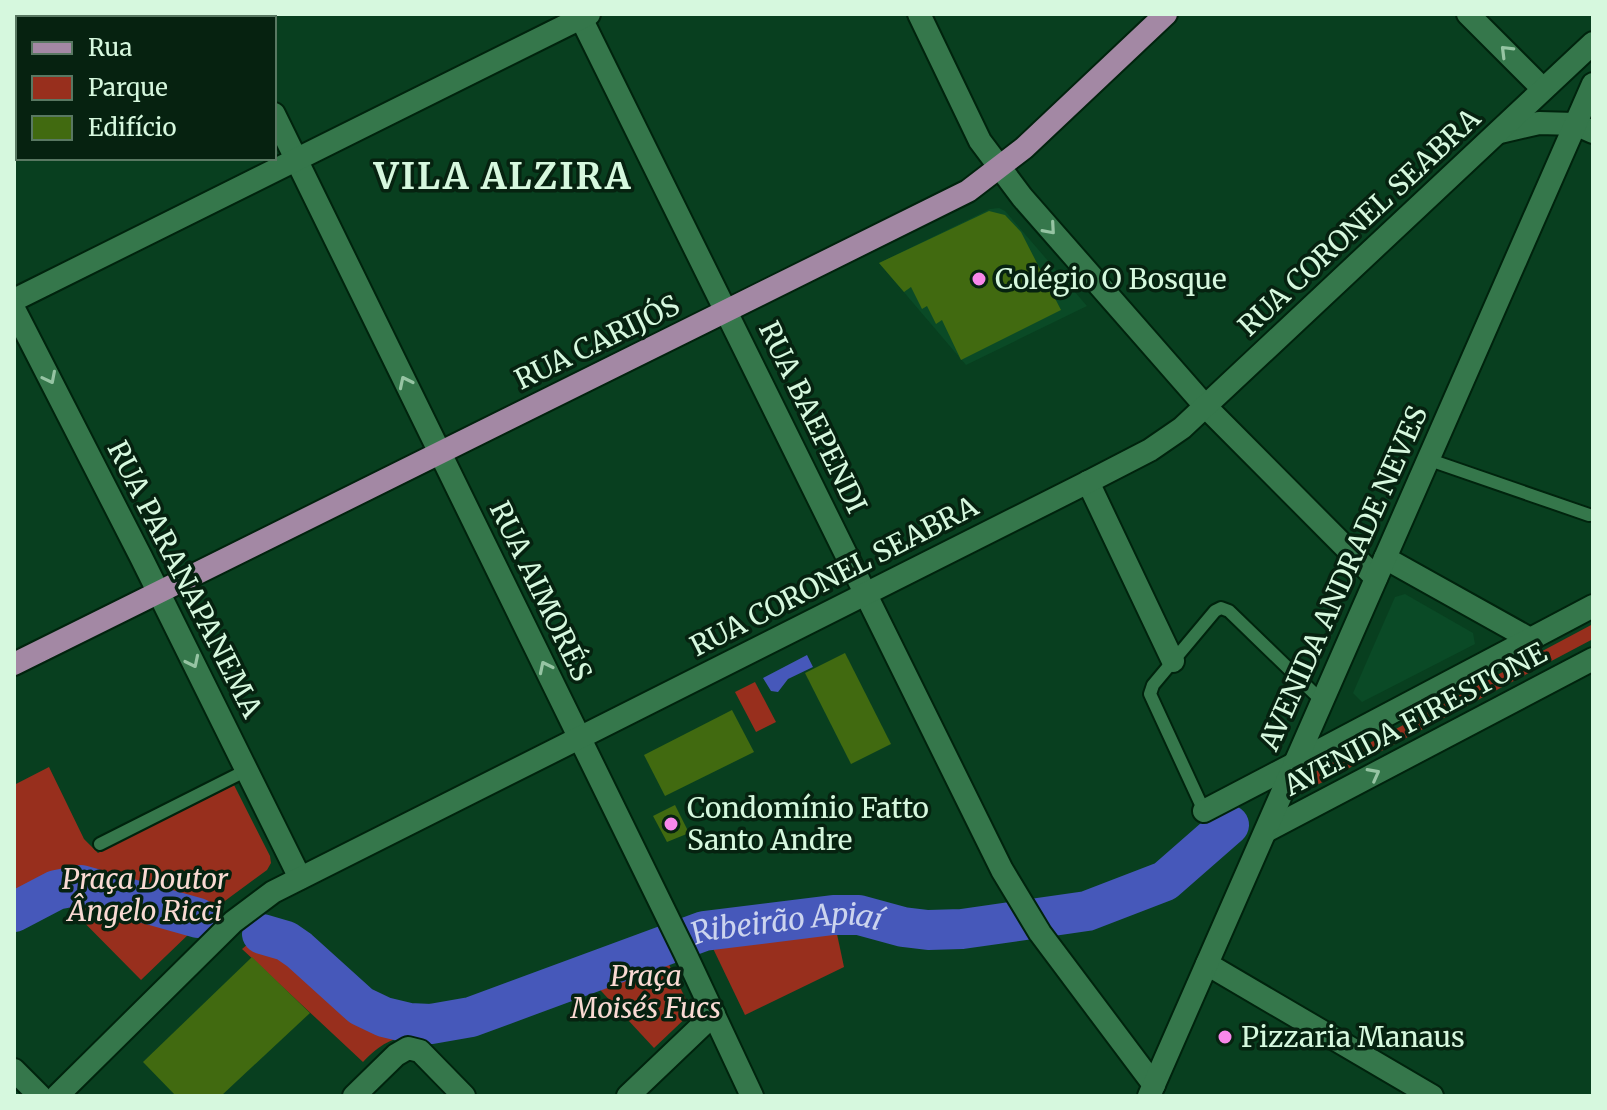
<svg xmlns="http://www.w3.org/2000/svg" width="1607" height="1110" viewBox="0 0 1607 1110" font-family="Merriweather,serif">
	<rect width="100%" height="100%" fill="#083f1f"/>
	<g fill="#0a4a26">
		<polygon points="999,208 1005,211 1087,306 966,365 879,263 990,209"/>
		<polygon points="1405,594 1473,633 1475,644 1362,702 1353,693 1395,597"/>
	</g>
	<g fill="#982f1d">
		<polygon points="1593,624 1593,639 1319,784 1311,781 1313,773"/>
		<polygon points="755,682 776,722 756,732 735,692"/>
		<polygon points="49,767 84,839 98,853 234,785 270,856 271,863 267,870 218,906 141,980 57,895 78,882 64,876 14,903 14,785"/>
		<polygon points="834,920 844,967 745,1015 708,938"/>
		<path d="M272 924 356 1007 435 1039C401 1033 386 1038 363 1062L242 949Z"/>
		<polygon points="662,950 692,1012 654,1048 590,979"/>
	</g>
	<polygon fill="#4658ba" points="807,655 813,667 788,679 778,692 771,691 763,678"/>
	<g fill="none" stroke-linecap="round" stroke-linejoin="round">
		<g stroke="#4658ba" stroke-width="40">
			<polyline points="14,912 56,890 81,885 198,918"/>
			<path id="s1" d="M262 934 286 941 299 950 361 1006 384 1017 409 1023 431 1024 471 1017 704 931 833 915H859L903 927 928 930 962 929 1087 911 1165 881 1229 825"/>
		</g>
	</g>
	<g fill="#416a10">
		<polygon points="989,211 1005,215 1021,232 1061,310 961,360 942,320 936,324 927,306 922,309 911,287 904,292 879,263"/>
		<polygon points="845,653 891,744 851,764 805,673"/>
		<polygon points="732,710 754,752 665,796 644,755"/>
		<polygon points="675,805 689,833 667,842 653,816"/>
		<polygon points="252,957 310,1013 221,1096 176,1096 143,1062"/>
	</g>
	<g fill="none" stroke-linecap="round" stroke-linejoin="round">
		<defs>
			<g id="service">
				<polyline points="1427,459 1589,515"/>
				<polyline points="1204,811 1150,694 1153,685 1215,611 1221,608 1229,611 1322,701"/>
				<polyline points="100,844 247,770"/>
			</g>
			<g id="minor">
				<polyline points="225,14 227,18"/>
				<polyline points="579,14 1002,870 1040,933 1154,1085"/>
				<polyline points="919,14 980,141 1022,197 1206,407 1376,578"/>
				<polyline points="1468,14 1543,89"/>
				<polyline points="274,114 685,953 752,1096"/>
				<polyline points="1575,124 1593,132"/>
				<polyline points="14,300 589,14"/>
				<polyline points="1088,482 1173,661"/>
				<polyline points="1385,558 1530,639"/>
				<polyline points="1204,811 1294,764"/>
				<polyline points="1207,964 1432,1096"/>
				<polyline points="14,1070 40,1096"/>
				<polyline points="354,1096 396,1055 408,1048 420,1051 464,1096"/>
				<polyline points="628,1096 714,1014"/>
			</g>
			<g id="tertiary">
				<polyline points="1500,132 1539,123 1575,124"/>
				<polyline points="14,309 141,557 300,878"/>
				<polyline points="57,1096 233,922 273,892 1088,482 1150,450 1182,428 1593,43"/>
			</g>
			<g id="secondary">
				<polyline points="1294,764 1593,606"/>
				<polyline points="1266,831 1593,659"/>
				<polyline points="1149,1096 1593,84"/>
			</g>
			<polyline id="primary" points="14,664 968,191 1024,148 1166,14"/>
		</defs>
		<use href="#service" stroke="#00230d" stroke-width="16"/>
		<use href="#minor" stroke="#00230d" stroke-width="26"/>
		<use href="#tertiary" stroke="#00230d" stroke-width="26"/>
		<use href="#secondary" stroke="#00230d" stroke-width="26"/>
		<use href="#primary" stroke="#00230d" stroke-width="26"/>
		<use href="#service" stroke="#35774b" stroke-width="12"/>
		<use href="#minor" stroke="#35774b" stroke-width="22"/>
		<use href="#tertiary" stroke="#35774b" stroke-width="22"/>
		<use href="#secondary" stroke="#35774b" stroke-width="22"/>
		<use href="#primary" stroke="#a388a4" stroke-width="22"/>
	</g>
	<defs><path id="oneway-chevron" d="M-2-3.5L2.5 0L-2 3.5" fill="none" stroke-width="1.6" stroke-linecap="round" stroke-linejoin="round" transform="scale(2)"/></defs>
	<g stroke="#96c4a3">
		<use href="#oneway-chevron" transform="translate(1506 51) rotate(-135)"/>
		<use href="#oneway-chevron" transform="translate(1050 229) rotate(49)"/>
		<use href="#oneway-chevron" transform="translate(50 378) rotate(63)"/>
		<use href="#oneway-chevron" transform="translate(405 382) rotate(-116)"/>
		<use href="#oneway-chevron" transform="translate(193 662) rotate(64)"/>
		<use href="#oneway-chevron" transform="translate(545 667) rotate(-116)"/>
		<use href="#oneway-chevron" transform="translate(1374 774) rotate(-28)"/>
	</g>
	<g fill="#f888ea" stroke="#062210" stroke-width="3">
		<circle cx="979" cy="279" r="8"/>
		<circle cx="671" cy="824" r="8"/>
		<circle cx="1225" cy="1037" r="8"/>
	</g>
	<g text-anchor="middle" stroke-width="7" stroke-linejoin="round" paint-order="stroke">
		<g font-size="28" fill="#d6f8de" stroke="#062210">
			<text transform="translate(1359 222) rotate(-43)" y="10">RUA CORONEL SEABRA</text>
			<text transform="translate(597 342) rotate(-26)" y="10">RUA CARIJÓS</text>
			<text transform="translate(813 417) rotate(64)" y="10">RUA BAEPENDI</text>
			<text transform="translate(834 576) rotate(-27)" y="10">RUA CORONEL SEABRA</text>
			<text transform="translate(1343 578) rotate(-66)" y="10">AVENIDA ANDRADE NEVES</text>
			<text transform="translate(185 579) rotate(63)" y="10">RUA PARANAPANEMA</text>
			<text transform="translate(541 591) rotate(64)" y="10">RUA AIMORÉS</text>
			<text transform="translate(1415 719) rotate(-28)" y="10">AVENIDA FIRESTONE</text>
		</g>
		<g font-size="28" fill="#d6f8de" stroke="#062210" text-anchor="start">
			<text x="995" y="289">Colégio O Bosque</text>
			<text x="687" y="818">Condomínio Fatto<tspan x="687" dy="32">Santo Andre</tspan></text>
			<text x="1241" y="1047">Pizzaria Manaus</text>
		</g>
		<g font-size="28" font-style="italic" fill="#fadad3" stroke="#062210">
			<text x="145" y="889">Praça Doutor<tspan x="145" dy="32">Ângelo Ricci</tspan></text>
			<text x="646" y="986">Praça<tspan x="646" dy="32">Moisés Fucs</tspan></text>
		</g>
		<g font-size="30" font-style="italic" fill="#ccd4ee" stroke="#062210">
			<text dy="10" stroke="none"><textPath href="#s1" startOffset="570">Ribeirão Apiaí</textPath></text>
		</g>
		<g font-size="36" font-weight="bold" letter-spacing="2" fill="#d6f8de" stroke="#062210">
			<text x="503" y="189">VILA ALZIRA</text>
		</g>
	</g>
	<rect width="1607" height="1110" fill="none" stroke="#d6f8de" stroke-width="32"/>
	<rect x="16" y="16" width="260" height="144" fill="#062210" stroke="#597862" stroke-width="2"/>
	<rect x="32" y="42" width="40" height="12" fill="#a388a4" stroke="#597862" stroke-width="2"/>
	<text x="88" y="56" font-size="24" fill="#d6f8de">Rua</text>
	<rect x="32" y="76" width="40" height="24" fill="#982f1d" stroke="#597862" stroke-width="2"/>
	<text x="88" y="96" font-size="24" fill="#d6f8de">Parque</text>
	<rect x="32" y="116" width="40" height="24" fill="#416a10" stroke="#597862" stroke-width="2"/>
	<text x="88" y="136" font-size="24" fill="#d6f8de">Edifício</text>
</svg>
